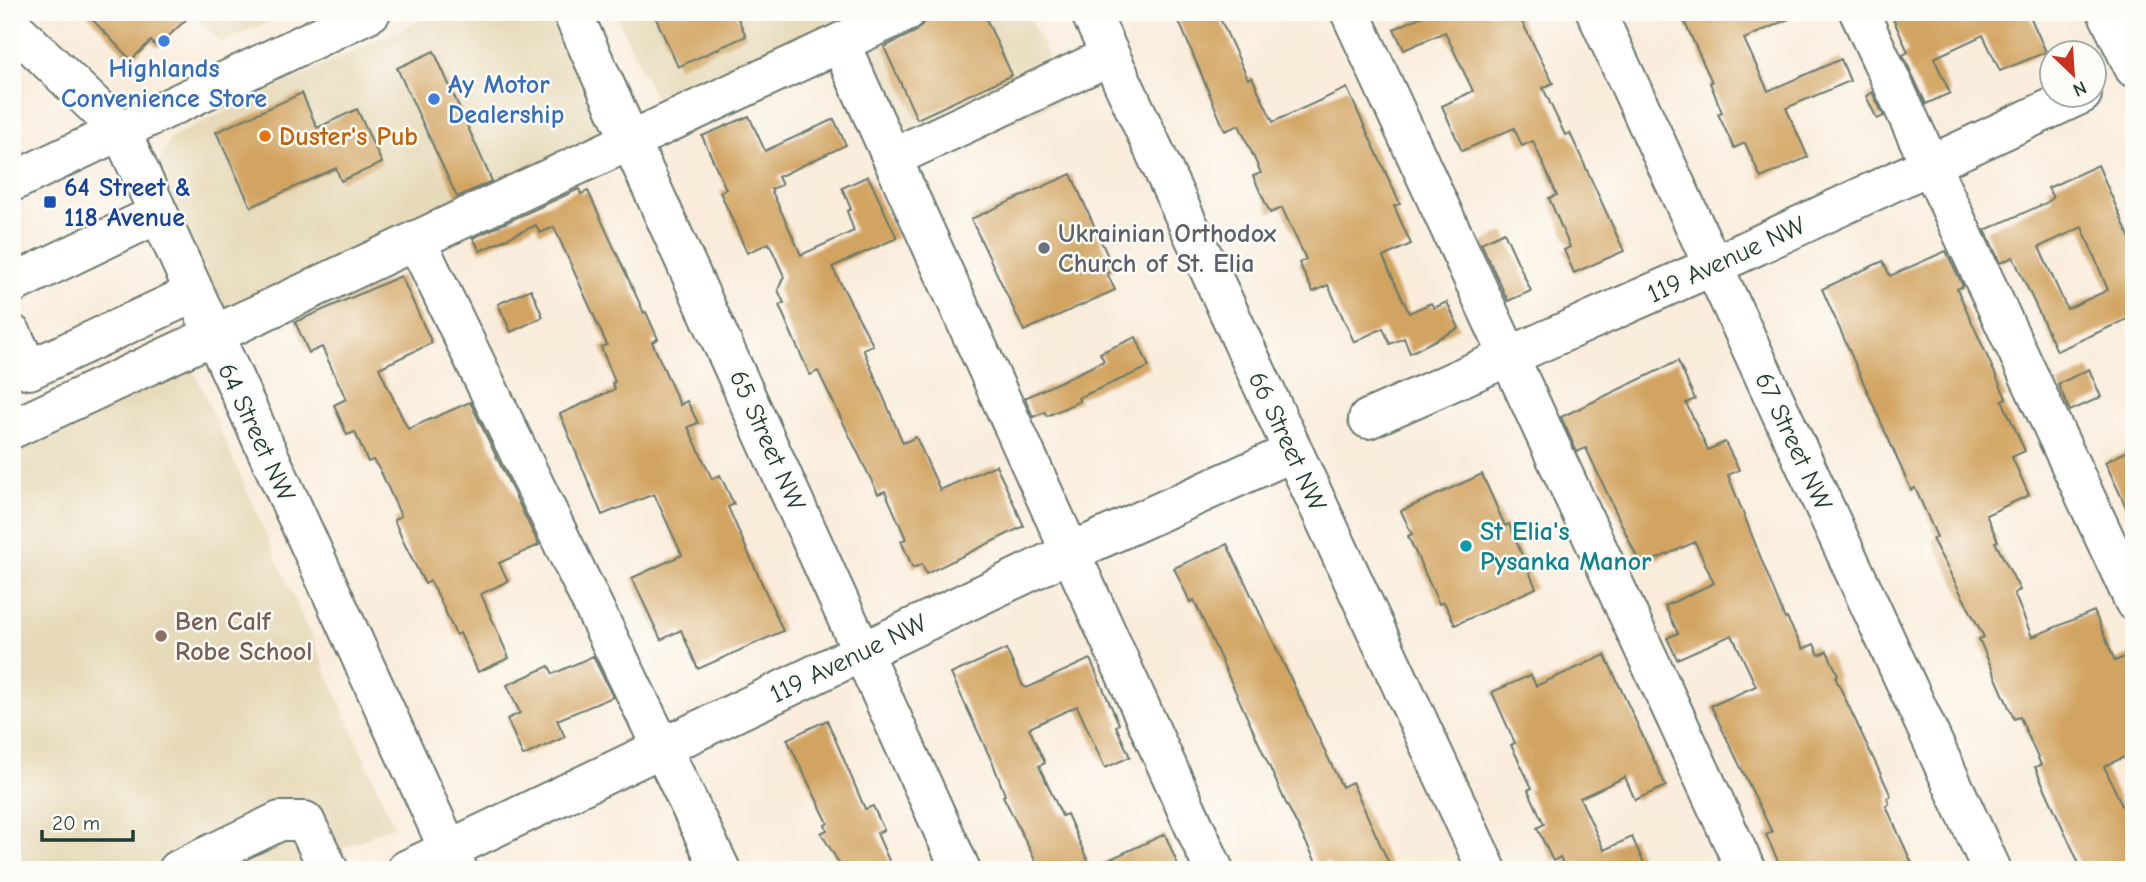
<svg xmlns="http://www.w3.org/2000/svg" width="2146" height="882" viewBox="0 0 2146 882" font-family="'Comic Neue',sans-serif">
	<rect width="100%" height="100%" fill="#fdfcf7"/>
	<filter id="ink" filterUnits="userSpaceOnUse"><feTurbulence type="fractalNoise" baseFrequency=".0143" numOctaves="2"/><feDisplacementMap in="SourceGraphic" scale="14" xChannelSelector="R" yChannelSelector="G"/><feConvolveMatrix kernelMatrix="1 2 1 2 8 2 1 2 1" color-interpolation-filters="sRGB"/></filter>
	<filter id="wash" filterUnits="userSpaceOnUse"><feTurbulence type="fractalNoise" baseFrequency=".00686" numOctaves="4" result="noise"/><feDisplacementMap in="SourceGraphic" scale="28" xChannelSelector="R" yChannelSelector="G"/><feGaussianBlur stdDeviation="1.57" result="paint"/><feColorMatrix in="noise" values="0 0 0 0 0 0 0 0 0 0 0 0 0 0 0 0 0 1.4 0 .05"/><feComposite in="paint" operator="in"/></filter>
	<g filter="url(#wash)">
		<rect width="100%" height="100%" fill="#f9ecdb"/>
		<g fill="#e7daba">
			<polygon points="190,12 288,12 222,43"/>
			<polygon points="438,12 547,12 607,140 226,318 158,165 172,136"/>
			<polygon points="614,12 1027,12 1068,97 911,170 860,44 670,130"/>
			<polygon points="191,364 394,825 298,870 12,870 12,446"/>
		</g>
		<g id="blocks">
			<g fill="#d2a462" fill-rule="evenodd">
				<polygon points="85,12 194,12 157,47 151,41 131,60"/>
				<polygon points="653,12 735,12 746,36 678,67"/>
				<polygon points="942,12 983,12 1012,75 917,119 884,47 915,32 926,20"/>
				<polygon points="1192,12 1217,12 1248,79 1252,77 1273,122 1347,88 1400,204 1394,206 1411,244 1383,257 1409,313 1431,303 1434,308 1447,302 1459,328 1410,353 1404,338 1390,344 1383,328 1354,342 1328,285 1313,292 1299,263 1306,259 1282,208 1270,213 1253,176 1261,173 1239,125 1225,131 1178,19"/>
				<polygon points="1431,12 1517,12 1553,83 1543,88 1565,135 1570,133 1624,251 1574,273 1564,250 1570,247 1549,198 1557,195 1533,141 1522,146 1514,128 1462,151 1442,106 1473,91 1445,32 1404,50 1394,29"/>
				<polygon points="1680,12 1804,12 1744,39 1768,91 1841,59 1850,81 1786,108 1808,157 1761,178 1745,143 1734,148 1718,114 1722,112 1710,83 1712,82"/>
				<polygon points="1890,12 2034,12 2029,14 2046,52 2000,71 1983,35 1934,58 1950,93 1926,104 1903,55 1908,52"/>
				<polygon points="434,51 492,181 457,197 397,68"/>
				<polygon points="1872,92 1884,116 1877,119 1866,96"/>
				<polygon points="302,93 317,128 357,109 382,163 341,181 336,168 251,207 216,132"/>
				<polygon points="749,116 765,151 834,119 846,145 778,177 782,185 771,189 801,255 854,231 847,211 851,209 842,188 868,176 897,238 832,267 873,345 863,349 903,443 916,437 940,490 996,465 1024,526 926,574 922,564 913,568 901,541 906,539 885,491 878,494 818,371 810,375 795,342 779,305 784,303 778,290 784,276 769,243 747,253 720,192 726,189 702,136"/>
				<path d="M2098 165 2134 248V316L2057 351 2013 257 2000 263 1985 230 2046 203 2053 198 2048 188ZM2082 227 2108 290 2067 309 2039 247Z"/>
				<polygon points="1071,174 1114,270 1107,273 1115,290 1024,331 971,219"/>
				<polygon points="579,189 581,194 588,191 644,313 646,312 658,339 652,342 680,405 687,401 698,423 688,427 712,479 720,475 734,504 728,507 783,631 698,669 681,630 661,640 632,578 682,555 654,494 602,515 560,414 615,389 612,383 615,382 601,347 607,345 554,227 540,233 536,225 480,251 473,238"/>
				<polygon points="1504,232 1531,291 1508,301 1481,243"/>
				<polygon points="1946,251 1963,286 1957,289 2006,398 2002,400 2025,451 2012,457 2029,495 1986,515 1998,541 1995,542 2020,590 2014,593 2032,637 2094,611 2115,661 2134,653 2134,753 2104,766 2134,832 2134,870 2082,870 2035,767 2041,765 2020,717 2014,719 1979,639 1984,637 1932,539 1937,537 1915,488 1911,490 1822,289 1883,261 1890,276"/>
				<polygon points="401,276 432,343 379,368 402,417 408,429 470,402 539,545 499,563 508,581 481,594 509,658 478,672 460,633 456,635 435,589 430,581 425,584 404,543 394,520 401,516 380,470 373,460 368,462 355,432 347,435 334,405 346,399 322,347 309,353 295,322"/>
				<polygon points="531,289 543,317 511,332 498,304"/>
				<polygon points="1136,337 1149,367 1078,398 1080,401 1047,416 1045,412 1033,417 1025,398 1104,361 1100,353"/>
				<polygon points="1678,361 1695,399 1686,403 1708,450 1725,442 1739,470 1728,475 1785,619 1787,618 1803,649 1814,644 1819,655 1827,651 1838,675 1835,677 1891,796 1887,798 1889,804 1886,806 1915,870 1782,870 1766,835 1772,832 1711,706 1756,686 1732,635 1677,659 1667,638 1678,633 1665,606 1714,583 1695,542 1641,566 1586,448 1577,452 1561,417"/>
				<polygon points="2089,369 2101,397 2070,411 2058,384"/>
				<polygon points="2134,448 2134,524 2105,462"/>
				<polygon points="1482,474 1505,526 1509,524 1536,588 1455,625 1444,602 1439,604 1408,536 1412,534 1401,511"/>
				<polygon points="1227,544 1342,787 1352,782 1392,870 1332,870 1328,861 1318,866 1285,801 1194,600 1190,602 1174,568"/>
				<polygon points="1006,649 1023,686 1027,688 1090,659 1119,724 1116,726 1130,757 1105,768 1077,706 1029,728 1045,763 1039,766 1062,816 1067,814 1091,868 1165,834 1180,870 1040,870 1003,796 1005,795 994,766 951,674"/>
				<polygon points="1605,655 1666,786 1635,800 1625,777 1580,798 1604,850 1632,837 1647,870 1561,870 1565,868 1560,857 1553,861 1537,828 1544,824 1528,790 1532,788 1511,745 1515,743 1492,692 1531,675 1536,686"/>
				<polygon points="593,656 613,697 557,720 565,737 523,756 507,719 520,713 507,685 549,666 553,674"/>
				<polygon points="827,720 865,809 873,806 884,830 877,833 893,870 843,870 821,833 827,830 825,825 828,823 787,739"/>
			</g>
		</g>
	</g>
	<g filter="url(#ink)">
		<use href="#blocks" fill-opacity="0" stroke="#6b7a6e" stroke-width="2"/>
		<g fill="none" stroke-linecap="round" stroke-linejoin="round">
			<defs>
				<g id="minor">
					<polyline points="572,12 961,870"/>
					<polyline points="1350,12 1746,870"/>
					<polyline points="1596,12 1992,870"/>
					<polyline points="1859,12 2134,601"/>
					<polyline points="2107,12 2134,68"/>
					<polyline points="12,26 121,131 458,870"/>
					<polyline points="840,43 1214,870"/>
					<polyline points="892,158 1110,56"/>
					<polyline points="416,240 721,870"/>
					<polyline points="12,284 158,214"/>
					<polyline points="12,334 29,370 194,293"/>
					<polyline points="1368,419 1713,266 2082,94"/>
					<polyline points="12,429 906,12"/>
					<polyline points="178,870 280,821 305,821 329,870"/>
					<polyline points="406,870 1069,553 1293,452"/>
				</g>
				<g id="major">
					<polyline points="1090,12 1487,870"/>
					<polyline points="12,182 371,12"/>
				</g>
			</defs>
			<use href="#minor" stroke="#6b7a6e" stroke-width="42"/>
			<use href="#major" stroke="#6b7a6e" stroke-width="42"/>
			<use href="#minor" stroke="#fff" stroke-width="38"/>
			<use href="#major" stroke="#fff" stroke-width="38"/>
		</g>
	</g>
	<g fill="#3f7fe0" stroke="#fdfcf7" stroke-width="2.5">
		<circle cx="164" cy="41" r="7"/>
		<circle cx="434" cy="99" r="7"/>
	</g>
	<circle fill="#e8710a" stroke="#fdfcf7" stroke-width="2.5" cx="265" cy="136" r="7"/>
	<rect fill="#1a4fb4" stroke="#fdfcf7" stroke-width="2.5" x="43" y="195" width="14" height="14" rx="3.5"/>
	<circle fill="#6b7280" stroke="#fdfcf7" stroke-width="2.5" cx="1044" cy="248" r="7"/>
	<circle fill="#0f9aa8" stroke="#fdfcf7" stroke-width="2.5" cx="1466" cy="546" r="7"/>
	<circle fill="#8d6e63" stroke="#fdfcf7" stroke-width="2.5" cx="161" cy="636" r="7"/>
	<g text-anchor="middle" stroke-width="5" stroke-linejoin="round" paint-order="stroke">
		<g font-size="26" font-weight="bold" fill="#366cbe" stroke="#fdfcf7">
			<text x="164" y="77">Highlands<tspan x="164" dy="30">Convenience Store</tspan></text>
			<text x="448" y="93" text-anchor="start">Ay Motor<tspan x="448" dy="30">Dealership</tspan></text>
		</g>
		<g font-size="26" font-weight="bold" fill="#c56008" stroke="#fdfcf7" text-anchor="start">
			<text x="279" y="145">Duster's Pub</text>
		</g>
		<g font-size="26" font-weight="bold" fill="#164399" stroke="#fdfcf7" text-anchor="start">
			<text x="64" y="196">64 Street &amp;<tspan x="64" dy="30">118 Avenue</tspan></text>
		</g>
		<g font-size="26" font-weight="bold" fill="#5b616d" stroke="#fdfcf7" text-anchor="start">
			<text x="1058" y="242">Ukrainian Orthodox<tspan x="1058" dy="30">Church of St. Elia</tspan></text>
		</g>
		<g font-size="26" fill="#1f3d34" stroke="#fdfcf7">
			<text transform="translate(1726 259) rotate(-25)" y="9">119 Avenue NW</text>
			<text transform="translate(257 432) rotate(65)" y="9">64 Street NW</text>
			<text transform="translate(768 440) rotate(66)" y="9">65 Street NW</text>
			<text transform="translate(1288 441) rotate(65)" y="9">66 Street NW</text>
			<text transform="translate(1794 441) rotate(65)" y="9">67 Street NW</text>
			<text transform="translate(848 658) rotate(-26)" y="9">119 Avenue NW</text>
		</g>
		<g font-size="26" font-weight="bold" fill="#0d838f" stroke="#fdfcf7" text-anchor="start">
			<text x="1480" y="540">St Elia's<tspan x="1480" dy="30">Pysanka Manor</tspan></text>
		</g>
		<g font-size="26" font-weight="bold" fill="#785e54" stroke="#fdfcf7" text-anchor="start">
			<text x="175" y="630">Ben Calf<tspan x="175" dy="30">Robe School</tspan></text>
		</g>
	</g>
	<rect width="2146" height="882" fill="none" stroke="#fdfcf7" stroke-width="42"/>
	<g transform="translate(2073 74) rotate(155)"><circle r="33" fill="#fdfcf7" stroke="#a4b0a9" stroke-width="2"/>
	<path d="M0-5L12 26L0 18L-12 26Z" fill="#c8321e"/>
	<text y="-10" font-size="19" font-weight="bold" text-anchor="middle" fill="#1f3d34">N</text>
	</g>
	<path d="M42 830v10h91v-10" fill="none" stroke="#1f3d34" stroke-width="3.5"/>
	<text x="52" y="830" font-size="21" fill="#1f3d34" stroke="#fdfcf7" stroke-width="5" paint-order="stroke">20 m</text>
</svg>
